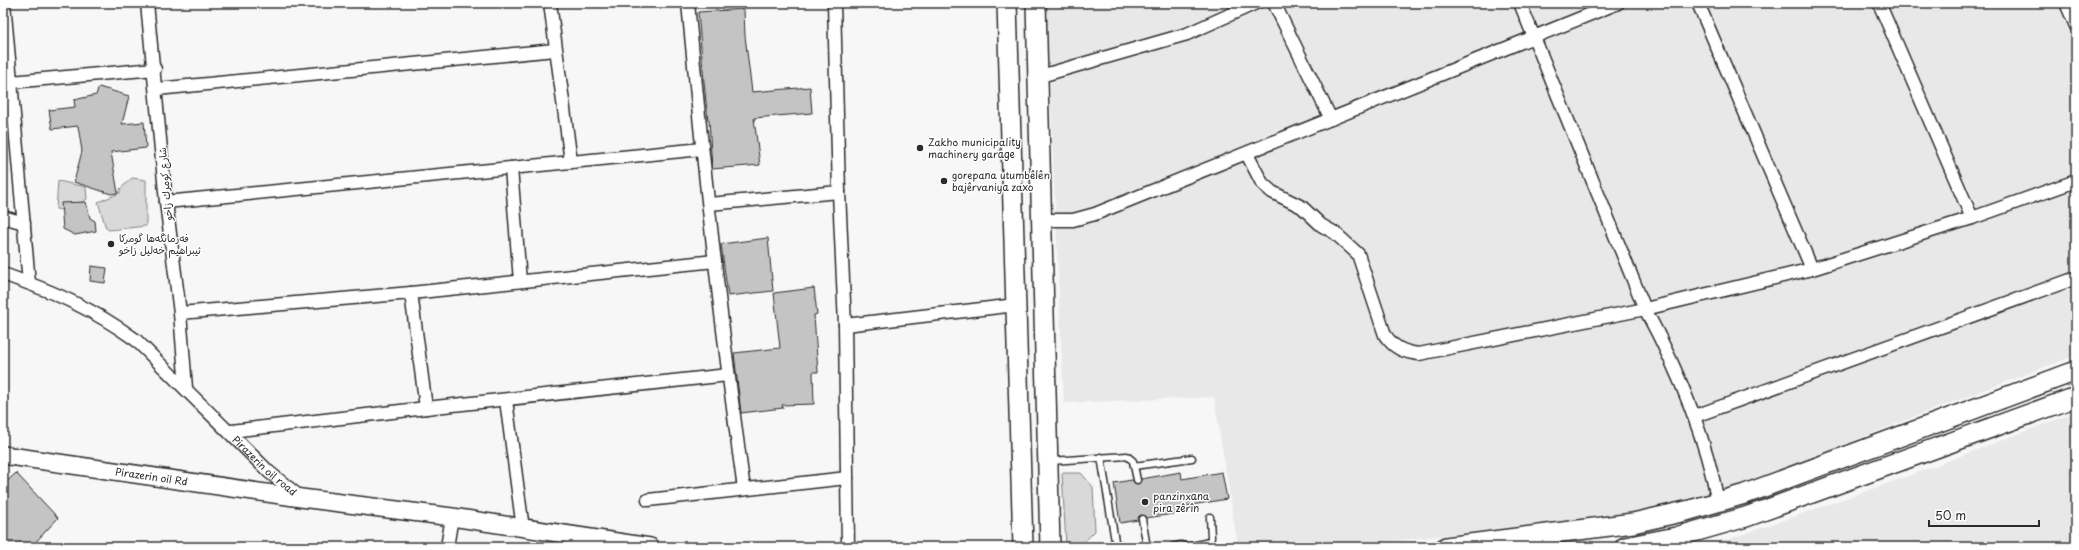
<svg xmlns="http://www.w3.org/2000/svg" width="2079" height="550" viewBox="0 0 2079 550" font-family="'Playpen Sans','Playpen Sans Arabic',sans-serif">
	<rect width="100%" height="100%" fill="#f7f7f7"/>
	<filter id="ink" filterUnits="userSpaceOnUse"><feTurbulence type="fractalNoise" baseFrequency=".025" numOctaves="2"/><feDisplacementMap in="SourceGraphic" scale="8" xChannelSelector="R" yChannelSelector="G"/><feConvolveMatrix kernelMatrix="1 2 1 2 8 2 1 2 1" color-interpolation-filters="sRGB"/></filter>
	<g filter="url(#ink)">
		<g fill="#e8e8e8">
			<polygon points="1046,3 2076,3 2076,355 1898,423 1693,507 1339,547 1238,547 1214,397 1064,403"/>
			<polygon points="2076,412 2076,547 1672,547 1730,539 1895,481"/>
		</g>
		<g fill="#d9d9d9" stroke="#828282">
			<polygon points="132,178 146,180 146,226 109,230 106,228 98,202 120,193 120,189"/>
			<path d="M58 181 86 187 87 199C78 204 68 213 56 209Z"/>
			<polygon points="1062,473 1081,473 1093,487 1095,531 1081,545 1066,546"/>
		</g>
		<g fill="#c4c4c4" stroke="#2b2b2b">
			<polygon points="744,9 745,36 752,92 810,87 812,113 754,118 760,165 712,169 709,120 708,121 704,82 698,12"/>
			<polygon points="99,87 129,96 122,124 144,122 146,148 111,152 118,193 111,194 74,182 82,151 78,126 52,129 49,110 75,107 74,100 96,95"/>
			<polygon points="86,202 90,218 95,221 96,231 75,235 63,229 61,203"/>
			<polygon points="768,238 773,291 728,296 721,244"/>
			<polygon points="91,266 107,268 105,283 90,281"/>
			<polygon points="814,288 817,314 814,315 818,372 813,372 814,404 782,405 783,408 741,413 734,353 780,348 774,293"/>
			<polygon points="1181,472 1182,479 1222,472 1227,499 1186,506 1187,512 1146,518 1142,515 1138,520 1120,523 1114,483 1132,480 1138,484 1141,479"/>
			<polygon points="16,473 58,518 31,547 3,547 3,485"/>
		</g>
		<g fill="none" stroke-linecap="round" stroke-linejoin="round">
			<defs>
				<g id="lane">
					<polyline points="1101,457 1116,547"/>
					<polyline points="1051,461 1127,456 1133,461 1137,480"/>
					<polyline points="1134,466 1192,458"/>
					<polyline points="1142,519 1147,547"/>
					<polyline points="1172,547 1181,545 1187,547"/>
					<polyline points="1188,547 1209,542 1211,538 1210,517"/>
				</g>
				<g id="street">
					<polyline points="4,3 29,283"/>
					<polyline points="147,3 166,202 180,313 186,388"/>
					<polyline points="550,3 571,162"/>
					<path d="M688 3C703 165 721 327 744 489"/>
					<polyline points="834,3 839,192 845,325 848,547"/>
					<polyline points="1274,3 1331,119"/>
					<path d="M1520 3 1645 309C1678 370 1705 434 1718 502"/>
					<polyline points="1698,3 1812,269"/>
					<polyline points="1879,3 1972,218"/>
					<polyline points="2066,3 2076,26"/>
					<polyline points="1037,77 1187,34 1256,3"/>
					<polyline points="11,82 155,69"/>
					<polyline points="157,89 555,50"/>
					<path d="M1247 154 1262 183 1272 192 1302 207 1321 225 1335 233 1358 254 1385 335C1394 348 1403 352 1419 354L1645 309 1812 269 1972 218 2076 181"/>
					<polyline points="511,168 520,281"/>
					<polyline points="166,202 702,149"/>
					<polyline points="709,204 839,192"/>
					<polyline points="3,217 24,223"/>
					<polyline points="1041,220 1073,220 1095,214 1618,3"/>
					<path id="s1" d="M3 274C54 292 92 308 136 340L269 472 300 497"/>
					<polyline points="411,293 426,408"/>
					<polyline points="180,313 411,293 715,261"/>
					<polyline points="845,325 1016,305"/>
					<polyline points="506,400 523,529"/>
					<polyline points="1695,416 2076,278"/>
					<polyline points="231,431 426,408 728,375"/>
					<polyline points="648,500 847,478"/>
					<polyline points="447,547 452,517"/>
				</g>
				<g id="secondary">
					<path id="s2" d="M3 455 301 498 452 517 650 547"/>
				</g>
				<g id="primary">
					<polyline points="1007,3 1023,547"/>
					<polyline points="1036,3 1050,547"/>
					<polyline points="1446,547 1633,523 1690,510 1745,494 2076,371"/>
					<polyline points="1625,547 1676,537 1746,517 2076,397"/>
				</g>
			</defs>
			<use href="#lane" stroke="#2b2b2b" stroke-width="9"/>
			<use href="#street" stroke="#2b2b2b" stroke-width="15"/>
			<use href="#secondary" stroke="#2b2b2b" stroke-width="20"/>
			<use href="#primary" stroke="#2b2b2b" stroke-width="22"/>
			<use href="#lane" stroke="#fff" stroke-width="6"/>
			<use href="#street" stroke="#fff" stroke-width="12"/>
			<use href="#secondary" stroke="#fff" stroke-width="17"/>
			<use href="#primary" stroke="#fff" stroke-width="19"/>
		</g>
	</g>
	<g fill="#2b2b2b" stroke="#fff" stroke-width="1.5">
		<circle cx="920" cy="148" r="4"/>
		<circle cx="944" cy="181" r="4"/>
		<circle cx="111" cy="244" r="4"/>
		<circle cx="1145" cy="502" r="4"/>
	</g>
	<g text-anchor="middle" stroke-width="3" stroke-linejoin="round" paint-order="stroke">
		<g font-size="10" fill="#2b2b2b" stroke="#fff" text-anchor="start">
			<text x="928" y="146">Zakho municipality<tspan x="928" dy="12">machinery garage</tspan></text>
			<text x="952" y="179">gorepana utumbêlên<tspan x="952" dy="12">bajêrvaniya zaxo</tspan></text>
			<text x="119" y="242">فەرمانگەها گومرکا<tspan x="119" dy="12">ئیبراهیم خەلیل زاخو</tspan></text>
			<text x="1153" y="500">panzinxana<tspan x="1153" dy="12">pira zêrîn</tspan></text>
		</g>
		<g font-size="10" fill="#2b2b2b" stroke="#fff">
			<text transform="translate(165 184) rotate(-95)" y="4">شارع كومرك زاخو</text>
			<text dy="4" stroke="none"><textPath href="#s1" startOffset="329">Pirazerin oil road</textPath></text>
			<text dy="4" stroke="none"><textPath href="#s2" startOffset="150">Pirazerin oil Rd</textPath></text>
		</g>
	</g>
	<rect width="2079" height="550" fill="none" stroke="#fff" stroke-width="16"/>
	<rect x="8" y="8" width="2063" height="534" fill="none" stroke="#2b2b2b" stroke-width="1.5" filter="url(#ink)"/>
	<path d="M1929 520v6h110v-6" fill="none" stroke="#2b2b2b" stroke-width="2"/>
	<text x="1935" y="520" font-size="12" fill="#2b2b2b" stroke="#ffffff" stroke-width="3" paint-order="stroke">50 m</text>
</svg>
